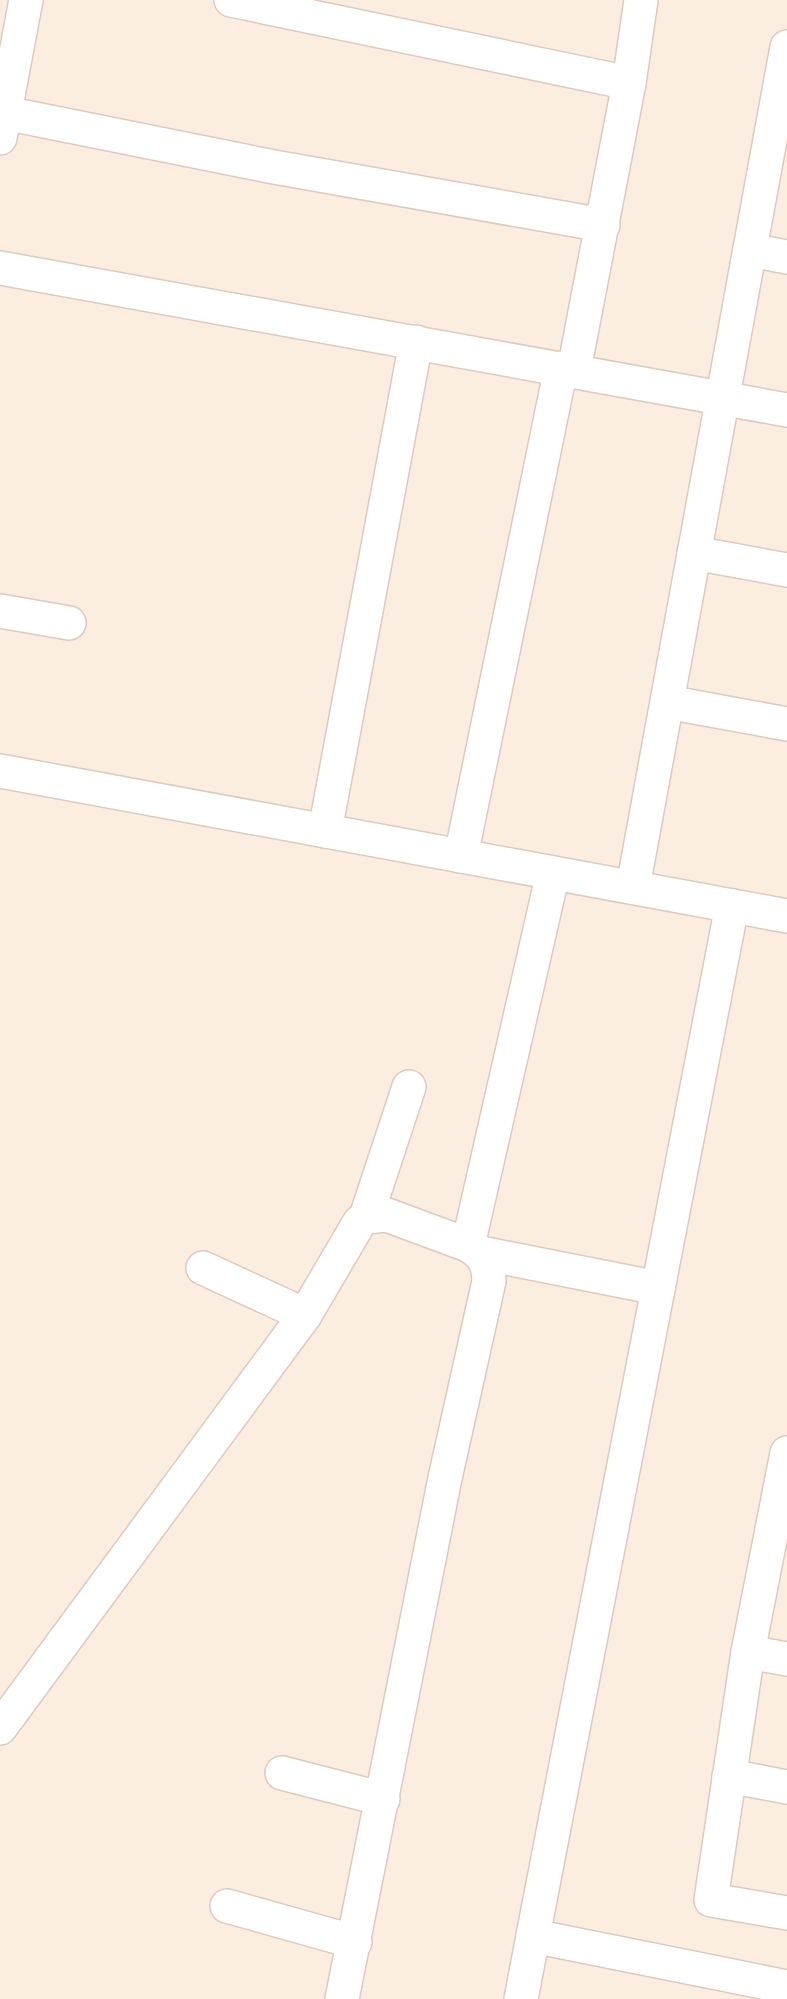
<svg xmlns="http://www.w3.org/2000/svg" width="787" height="1999" viewBox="0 0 787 1999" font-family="'Open Sans',sans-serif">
	<rect width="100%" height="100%" fill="#fbeee0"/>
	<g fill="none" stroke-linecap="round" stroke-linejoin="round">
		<defs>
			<g id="minor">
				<polyline points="231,0 629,83"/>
				<polyline points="5,113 274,167 603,225"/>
				<polyline points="0,138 26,0"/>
				<polyline points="750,250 787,257"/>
				<polyline points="0,268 787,410"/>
				<polyline points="574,370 629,83 641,0"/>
				<polyline points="694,553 787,570"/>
				<polyline points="0,611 69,623"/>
				<polyline points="667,702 787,724"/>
				<polyline points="0,771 787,916"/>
				<polyline points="325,831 416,342"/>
				<polyline points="461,856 561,368"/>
				<polyline points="633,887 787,47"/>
				<polyline points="366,1217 409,1087"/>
				<polyline points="481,1253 658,1288"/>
				<polyline points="203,1268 305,1315"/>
				<polyline points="787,1453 748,1652 787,1659"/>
				<polyline points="748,1652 711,1900 787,1913"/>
				<polyline points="0,1728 305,1315 359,1223 366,1217 387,1215 468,1245 553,873"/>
				<polyline points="282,1773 383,1799"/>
				<polyline points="729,1776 787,1787"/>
				<polyline points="227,1906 355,1942"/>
				<polyline points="533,1936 732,906"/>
				<path d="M342 1999 445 1478 489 1281C488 1262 484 1255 468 1245"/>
				<polyline points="521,1999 533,1936 787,1987"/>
			</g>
		</defs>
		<use href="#minor" stroke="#decabd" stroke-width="36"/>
		<use href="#minor" stroke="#fff" stroke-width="33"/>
	</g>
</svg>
